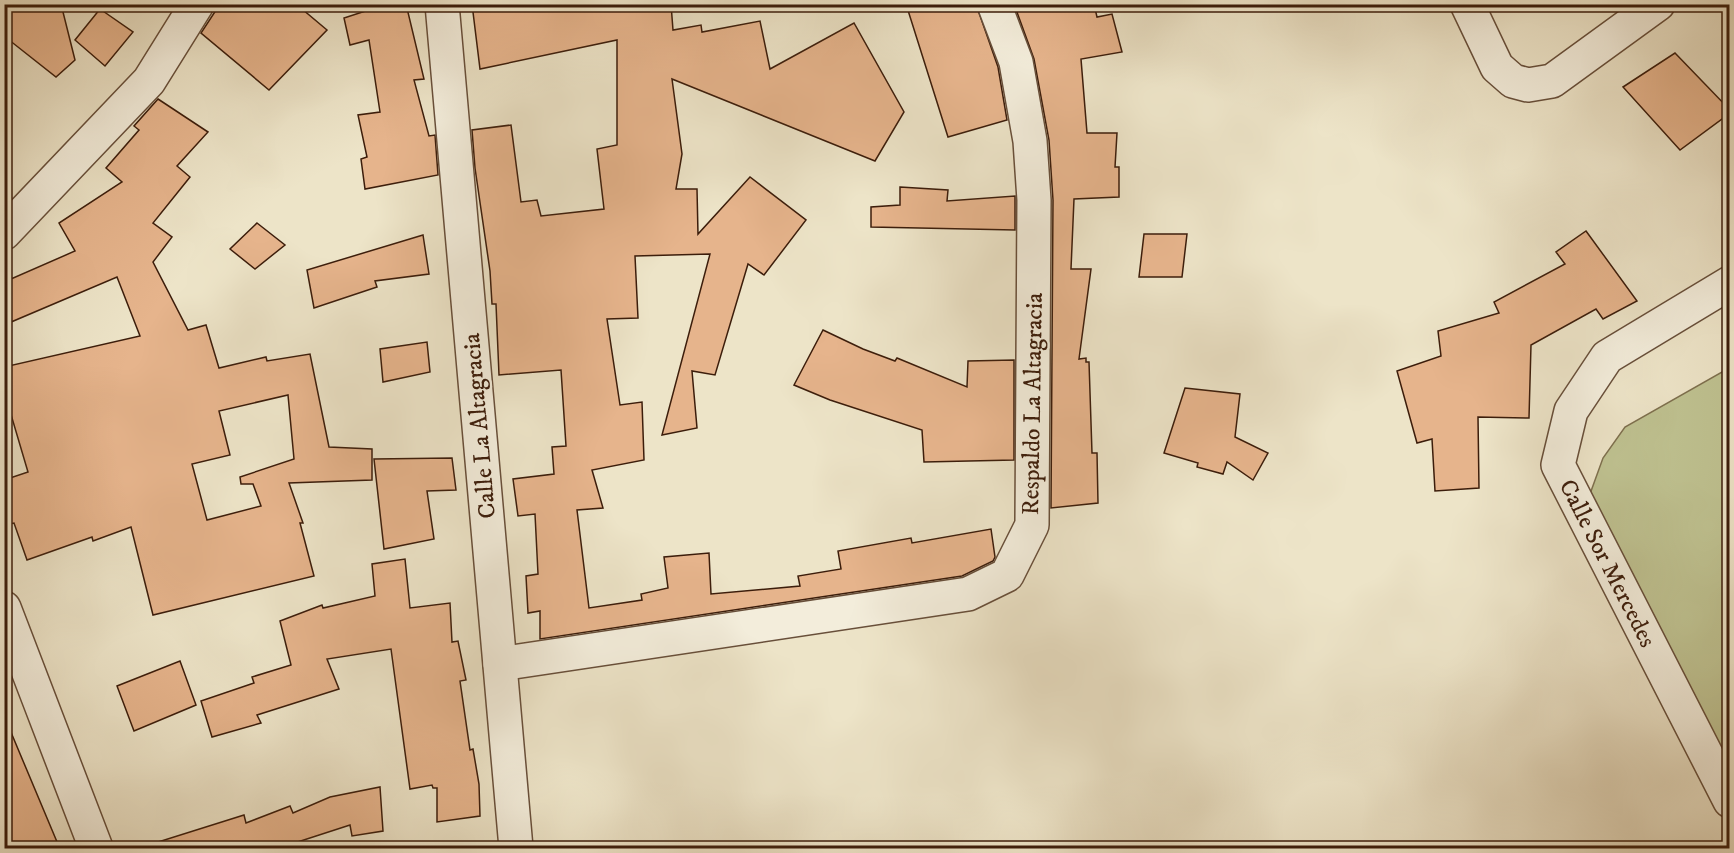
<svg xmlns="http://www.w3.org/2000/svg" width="1734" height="853" viewBox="0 0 1734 853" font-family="'IM FELL DW Pica',serif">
	<rect width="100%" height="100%" fill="#ede4c8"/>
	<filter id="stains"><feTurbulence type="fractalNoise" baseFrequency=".00333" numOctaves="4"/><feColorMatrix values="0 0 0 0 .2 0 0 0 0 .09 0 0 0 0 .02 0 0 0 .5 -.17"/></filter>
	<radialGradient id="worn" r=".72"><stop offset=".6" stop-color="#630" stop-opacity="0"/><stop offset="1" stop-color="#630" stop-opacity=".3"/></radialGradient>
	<polygon fill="#bfc291" stroke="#7e704e" stroke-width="1.5" points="1729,368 1729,764 1590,494 1603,458 1625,427"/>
	<g fill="#e6b48c" stroke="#3c1d0b" stroke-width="1.5" fill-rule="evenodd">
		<polygon points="4,4 61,4 75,60 56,77 4,36"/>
		<polygon points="220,4 296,4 327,30 269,90 201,33"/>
		<polygon points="387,4 406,4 424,79 414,80 429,136 435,135 438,175 365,189 361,159 367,157 358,115 380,112 369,40 350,45 344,18"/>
		<polygon points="472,4 671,4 673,30 701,25 702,32 760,21 770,69 854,23 904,112 875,161 672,79 682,154 676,189 697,189 698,234 750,177 806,220 764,275 748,264 715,375 692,371 697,428 662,435 710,254 635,256 638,318 607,319 620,405 642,402 644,460 592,470 603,508 577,510 589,608 642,600 641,594 668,588 664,557 709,553 711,594 800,586 798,576 841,569 838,551 911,538 912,543 991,529 995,557 993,561 962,576 540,639 540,611 528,613 526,576 538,574 535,514 518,516 513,479 554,474 552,447 566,446 561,370 499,375 496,304 492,304 490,271 475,168 472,130 511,125 521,202 537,200 541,216 604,209 597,149 617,145 617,40 480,69"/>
		<polygon points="906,4 976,4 998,67 1007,120 948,137"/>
		<polygon points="1014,4 1094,4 1097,17 1112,14 1122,52 1081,59 1087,133 1117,133 1115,167 1119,167 1119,197 1074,199 1071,269 1091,269 1079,359 1086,358 1086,362 1089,362 1092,453 1097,453 1098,503 1051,508 1053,200 1049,140 1034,59"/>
		<polygon points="100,9 133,32 105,66 75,40"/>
		<polygon points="1675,53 1730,110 1730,113 1680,150 1623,87"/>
		<path d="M158 99 208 132 177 166 190 177 153 223 172 237 153 262 188 330 206 325 219 368 266 357 267 361 310 354 329 447 372 449V480L289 483 303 523H300L314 576 153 615 131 527 93 541 92 537 27 560 14 523 9 524 4 509V480L28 472 4 391V367L140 336 117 277 4 325V282L75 251 59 223 122 182 106 168 139 130 134 126ZM288 395 294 459 240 477 241 484H253L261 506 207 520 192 464 230 455 219 411Z"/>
		<polygon points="900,187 948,190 947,201 1015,196 1015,230 871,227 871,207 900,205"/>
		<polygon points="257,223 285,245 255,269 230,249"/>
		<polygon points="1586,231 1637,301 1603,319 1596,309 1531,345 1529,418 1478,417 1479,488 1435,491 1432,439 1417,443 1397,371 1441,356 1438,331 1499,313 1494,302 1565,264 1556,252"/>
		<polygon points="1144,234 1187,234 1182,277 1139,277"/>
		<polygon points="423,235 429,274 375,281 377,287 314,308 307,270"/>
		<polygon points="823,330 863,349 895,361 897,358 967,387 968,361 1014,360 1014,460 924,462 922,430 830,400 794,385"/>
		<polygon points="427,342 430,372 383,382 380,349"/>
		<polygon points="1185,388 1240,394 1235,437 1268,453 1253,480 1227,462 1223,474 1197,467 1198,463 1164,453"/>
		<polygon points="452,458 456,490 427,491 434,539 384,549 374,459"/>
		<polygon points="405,559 410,608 450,603 452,642 458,641 466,680 460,681 470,750 473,749 479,784 480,816 437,822 437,788 433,788 432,785 410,789 391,649 327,659 339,689 257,715 261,723 212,737 201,701 254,683 252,677 291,665 280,621 322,605 323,608 375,596 372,564"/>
		<polygon points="180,661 196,705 134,731 117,686"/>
		<polygon points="5,718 60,849 4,849"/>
		<polygon points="380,787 383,831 352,836 350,825 276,849 159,849 158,842 244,815 246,823 290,806 293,813 330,797"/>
	</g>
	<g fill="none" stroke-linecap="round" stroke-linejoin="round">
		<defs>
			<g id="minor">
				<polyline points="442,4 516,848"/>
				<polyline points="1467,4 1497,67 1513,81 1528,85 1552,81 1658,4"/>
				<polyline points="1730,283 1607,357 1571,411 1558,465 1730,801"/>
				<polyline points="4,608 96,848"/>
				<polyline points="500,664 968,594 1007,575 1032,525 1034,200 1030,141 1016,62 994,4"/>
			</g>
			<polyline id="tertiary" points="4,233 149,81 197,4"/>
		</defs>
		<use href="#minor" stroke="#684f3a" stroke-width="36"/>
		<use href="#tertiary" stroke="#684f3a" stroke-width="36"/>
		<use href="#minor" stroke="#f3eddb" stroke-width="33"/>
		<use href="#tertiary" stroke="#f3eddb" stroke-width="33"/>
	</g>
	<g text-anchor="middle" stroke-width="4.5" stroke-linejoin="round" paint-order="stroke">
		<g font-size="24" fill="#3c1d0b" stroke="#f3eddb">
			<text transform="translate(1032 404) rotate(-89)" y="8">Respaldo La Altagracia</text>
			<text transform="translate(479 426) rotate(-95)" y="8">Calle La Altagracia</text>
			<text transform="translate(1608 563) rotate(63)" y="8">Calle Sor Mercedes</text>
		</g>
	</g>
	<rect width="1734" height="853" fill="none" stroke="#ede4c8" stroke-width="24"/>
	<rect x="6" y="6" width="1722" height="841" fill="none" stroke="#3c1d0b" stroke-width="3"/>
	<rect x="12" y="12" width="1710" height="829" fill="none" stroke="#3c1d0b" stroke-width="1.5"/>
	<rect width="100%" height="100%" filter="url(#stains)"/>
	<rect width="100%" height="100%" fill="url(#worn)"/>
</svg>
